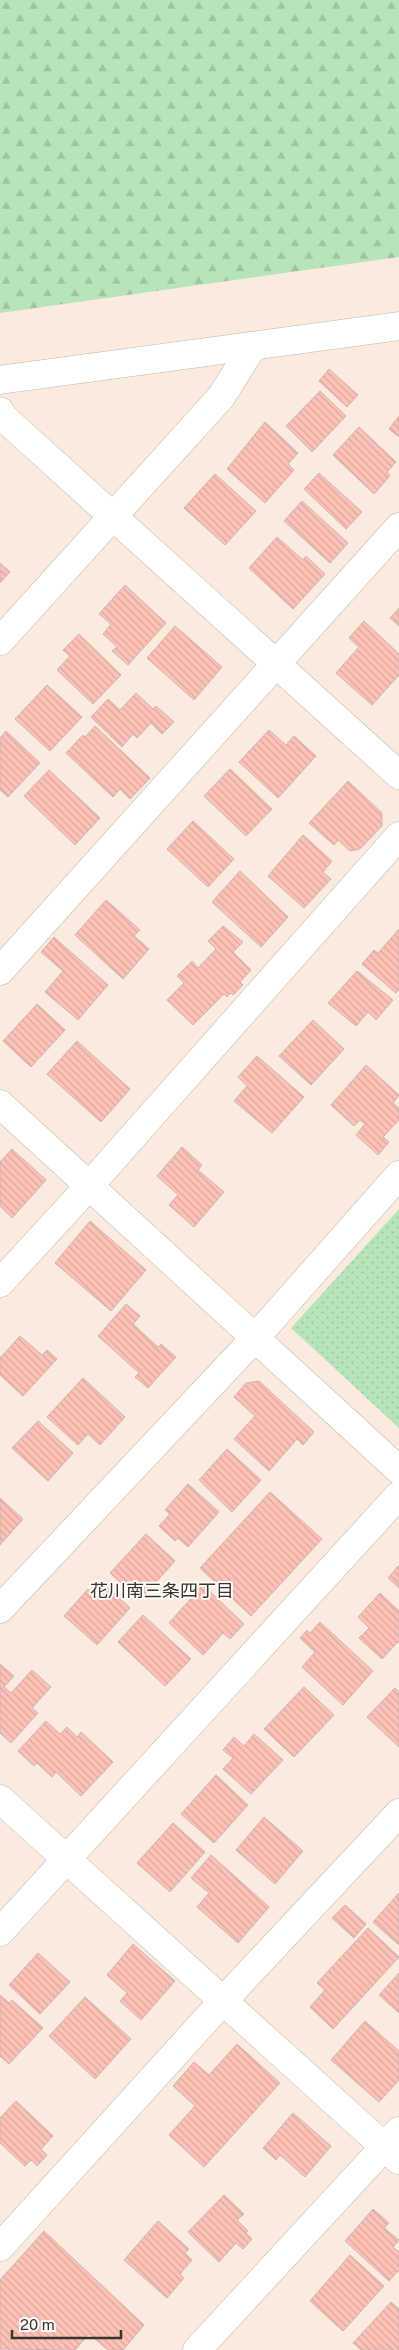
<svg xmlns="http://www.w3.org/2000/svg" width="399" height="2350" viewBox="0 0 399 2350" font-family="'Public Sans','Noto Sans JP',sans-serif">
	<defs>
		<pattern id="forest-firs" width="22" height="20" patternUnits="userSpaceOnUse" patternTransform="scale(1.25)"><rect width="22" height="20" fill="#b8e4bc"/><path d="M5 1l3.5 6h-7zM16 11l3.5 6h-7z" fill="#9fc4a2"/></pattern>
		<pattern id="park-dots" width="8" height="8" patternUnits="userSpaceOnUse" patternTransform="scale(1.25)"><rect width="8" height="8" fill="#b8e4bc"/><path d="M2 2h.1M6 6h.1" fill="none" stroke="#9fc4a2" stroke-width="1.8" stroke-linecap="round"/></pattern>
		<pattern id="building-back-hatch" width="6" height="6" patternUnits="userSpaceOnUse" patternTransform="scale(1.25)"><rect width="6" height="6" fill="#fec1b7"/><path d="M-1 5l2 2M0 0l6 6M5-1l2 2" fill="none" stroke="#daa69e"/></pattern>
	</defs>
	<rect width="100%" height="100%" fill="#faebde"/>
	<polygon fill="url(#forest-firs)" points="0,0 399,0 399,257 0,313"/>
	<polygon fill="url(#park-dots)" points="399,1209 399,1428 291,1328"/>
	<g fill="url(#building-back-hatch)" stroke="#cab6b3">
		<polygon points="329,369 358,395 347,407 319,381"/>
		<polygon points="320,391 346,416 312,452 286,426"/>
		<polygon points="399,416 399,437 389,429"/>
		<polygon points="265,422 298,453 288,464 294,470 265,503 227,469"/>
		<polygon points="359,427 396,462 387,472 390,476 374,494 333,455"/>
		<polygon points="319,473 362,512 346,529 304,489"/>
		<polygon points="215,474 256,511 225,545 184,508"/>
		<polygon points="302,501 348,543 330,563 284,521"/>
		<polygon points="277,537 303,560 306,556 325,574 293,609 249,568"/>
		<polygon points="0,563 10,572 0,583"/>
		<polygon points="125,585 166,623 128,665 112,651 117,647 103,634 111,624 99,614"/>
		<polygon points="399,608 399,626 390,618"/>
		<polygon points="364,621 399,654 399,675 372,705 336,673 359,647 349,638"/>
		<polygon points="175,626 222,667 194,700 147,658"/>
		<polygon points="79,634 121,675 93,704 57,670 70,656 63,650"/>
		<polygon points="47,685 82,717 50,751 15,719"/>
		<polygon points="136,693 153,709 156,706 174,722 162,734 151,723 137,738 133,734 122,747 91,717 108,699 120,710"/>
		<polygon points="95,726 150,778 130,799 120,789 113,797 66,753 83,735 85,737"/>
		<polygon points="269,730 286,745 294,736 316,756 278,798 239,762"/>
		<polygon points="6,731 40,763 8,797 0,790 0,738"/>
		<polygon points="230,769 272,809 246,836 204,796"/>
		<polygon points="49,770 100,818 75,845 24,796"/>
		<polygon points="348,781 382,813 382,826 360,849 350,851 338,840 334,845 309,823"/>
		<polygon points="193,821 234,859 208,887 167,849"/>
		<polygon points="303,835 332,861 323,872 331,879 304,908 268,876"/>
		<polygon points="240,871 288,917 261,947 212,902"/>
		<polygon points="106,900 140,930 134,936 149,949 123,979 75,935"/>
		<polygon points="223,926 243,942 233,952 251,970 240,982 243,985 233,995 231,993 227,997 224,994 193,1025 167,1000 184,983 177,976 192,961 198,968 216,949 208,941"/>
		<polygon points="399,929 399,989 396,993 362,964 374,950 378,953"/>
		<polygon points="54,937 108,985 78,1020 45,992 63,971 41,952"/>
		<polygon points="357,971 393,1000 376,1020 368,1012 356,1026 328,1003"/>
		<polygon points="37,1004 65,1030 31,1067 3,1041"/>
		<polygon points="313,1020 344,1049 311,1085 279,1056"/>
		<polygon points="77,1041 130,1089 101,1122 47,1074"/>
		<polygon points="257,1056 304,1097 272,1133 234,1101 247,1086 238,1077"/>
		<polygon points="366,1065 399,1095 393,1103 399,1108 399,1120 383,1137 389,1142 378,1155 356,1135 365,1124 360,1120 354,1126 331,1105"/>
		<polygon points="182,1147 202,1165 198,1170 224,1192 194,1227 169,1205 178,1195 157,1176"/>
		<polygon points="12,1149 46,1180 12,1218 0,1206 0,1162"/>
		<polygon points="90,1221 146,1270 111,1311 55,1263"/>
		<polygon points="126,1304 140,1316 133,1324 158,1347 161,1344 176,1357 148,1388 135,1377 139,1373 98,1336"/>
		<polygon points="20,1336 42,1355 47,1350 57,1359 23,1396 0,1375 0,1358"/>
		<polygon points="83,1378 125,1417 100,1445 88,1434 78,1445 47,1417"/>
		<polygon points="259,1381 314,1432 303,1445 297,1439 269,1471 234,1439 255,1416 234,1397 246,1383"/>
		<polygon points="38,1421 73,1453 48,1481 12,1448"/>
		<polygon points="227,1449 261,1480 232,1512 199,1480"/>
		<polygon points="188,1484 219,1512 188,1547 178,1538 175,1541 159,1526 170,1514 165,1510"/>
		<polygon points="270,1492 322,1539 251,1616 200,1568"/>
		<polygon points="0,1498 23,1519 0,1545"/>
		<polygon points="146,1534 175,1561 140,1600 110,1573"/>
		<polygon points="399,1565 399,1588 388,1578"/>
		<polygon points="103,1583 130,1608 97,1645 64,1616 88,1589 94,1594"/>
		<polygon points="203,1585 244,1624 230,1639 223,1633 203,1655 169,1623"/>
		<polygon points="380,1593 399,1611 399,1641 382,1659 359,1638 369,1628 358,1617"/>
		<polygon points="143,1615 191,1659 165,1686 118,1642"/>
		<polygon points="320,1622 373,1671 343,1705 302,1667 315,1652 300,1638 307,1630 310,1633"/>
		<polygon points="0,1664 14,1676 4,1687 11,1693 32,1670 51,1687 32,1708 38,1713 11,1743 0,1733"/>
		<polygon points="304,1687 334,1715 294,1757 264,1729"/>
		<polygon points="395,1688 399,1692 399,1747 367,1717"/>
		<polygon points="46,1721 60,1734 67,1727 77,1737 81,1732 113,1762 81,1796 56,1772 52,1777 37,1763 34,1766 18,1751"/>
		<polygon points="254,1734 283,1760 251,1794 223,1769 233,1758 223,1750 234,1737 244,1746"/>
		<polygon points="216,1775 248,1805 214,1843 181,1814"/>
		<polygon points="264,1817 303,1851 275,1884 236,1850"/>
		<polygon points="173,1823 205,1852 170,1892 137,1863"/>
		<polygon points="211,1855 269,1907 238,1943 197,1907 209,1893 191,1878"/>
		<polygon points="399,1893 399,1945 373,1922"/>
		<polygon points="345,1905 366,1924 354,1938 332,1918"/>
		<polygon points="368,1928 399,1957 333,2029 310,2007 325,1990 317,1983"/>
		<polygon points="133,1944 175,1981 141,2020 120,2001 127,1993 107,1975"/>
		<polygon points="38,1953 70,1982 40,2014 9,1985"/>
		<polygon points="399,1973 399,2013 379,1995"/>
		<polygon points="0,1995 9,2003 12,2000 43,2028 9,2064 0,2056"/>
		<polygon points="85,1997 131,2039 95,2079 49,2036"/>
		<polygon points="365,2021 399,2051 399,2080 379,2102 331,2060"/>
		<polygon points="237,2044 280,2083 204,2167 169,2135 195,2106 173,2086 194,2062 209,2075"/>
		<polygon points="16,2101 53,2136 41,2149 47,2155 37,2166 31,2160 25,2166 0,2143 0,2118"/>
		<polygon points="293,2113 331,2146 305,2177 280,2155 276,2160 263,2148"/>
		<polygon points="224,2195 244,2214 237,2220 248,2231 246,2233 252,2239 243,2249 236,2243 219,2262 188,2232"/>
		<polygon points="373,2209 389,2223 384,2228 399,2240 393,2247 399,2252 399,2270 389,2281 345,2241"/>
		<polygon points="158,2221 189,2249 185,2253 192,2260 180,2274 184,2278 167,2298 124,2260"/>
		<polygon points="44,2231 144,2325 123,2350 108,2350 89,2334 75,2350 0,2349 0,2280"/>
		<polygon points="350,2255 384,2286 343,2331 310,2301"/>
		<polygon points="391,2302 399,2309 399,2350 361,2350 353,2343"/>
	</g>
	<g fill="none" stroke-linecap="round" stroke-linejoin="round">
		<defs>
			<g id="street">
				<polyline points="0,380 399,326"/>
				<polyline points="0,411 3,417 399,775"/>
				<polyline points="0,641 221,397 253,346"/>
				<polyline points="0,971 399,527"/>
				<polyline points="0,1104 399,1470"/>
				<polyline points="0,1283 89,1186 399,836"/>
				<polyline points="0,1609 255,1338 399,1175"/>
				<polyline points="0,1799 399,2160"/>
				<polyline points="0,1932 399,1495"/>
				<polyline points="0,2247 223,2001 399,1813"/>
				<polyline points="197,2350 399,2131"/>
			</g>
		</defs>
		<use href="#street" stroke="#c3b5a9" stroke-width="29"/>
		<use href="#street" stroke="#fff" stroke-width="28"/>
	</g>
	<g text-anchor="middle" stroke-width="4" stroke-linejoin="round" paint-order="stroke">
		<g font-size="18" fill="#3a342f" stroke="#fefbf8">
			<text x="162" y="1597">花川南三条四丁目</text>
		</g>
	</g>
	<path d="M12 2330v8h109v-8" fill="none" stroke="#3a342f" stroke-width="2.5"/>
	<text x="20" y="2330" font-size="15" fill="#3a342f" stroke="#fefbf8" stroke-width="4" paint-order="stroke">20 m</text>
</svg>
